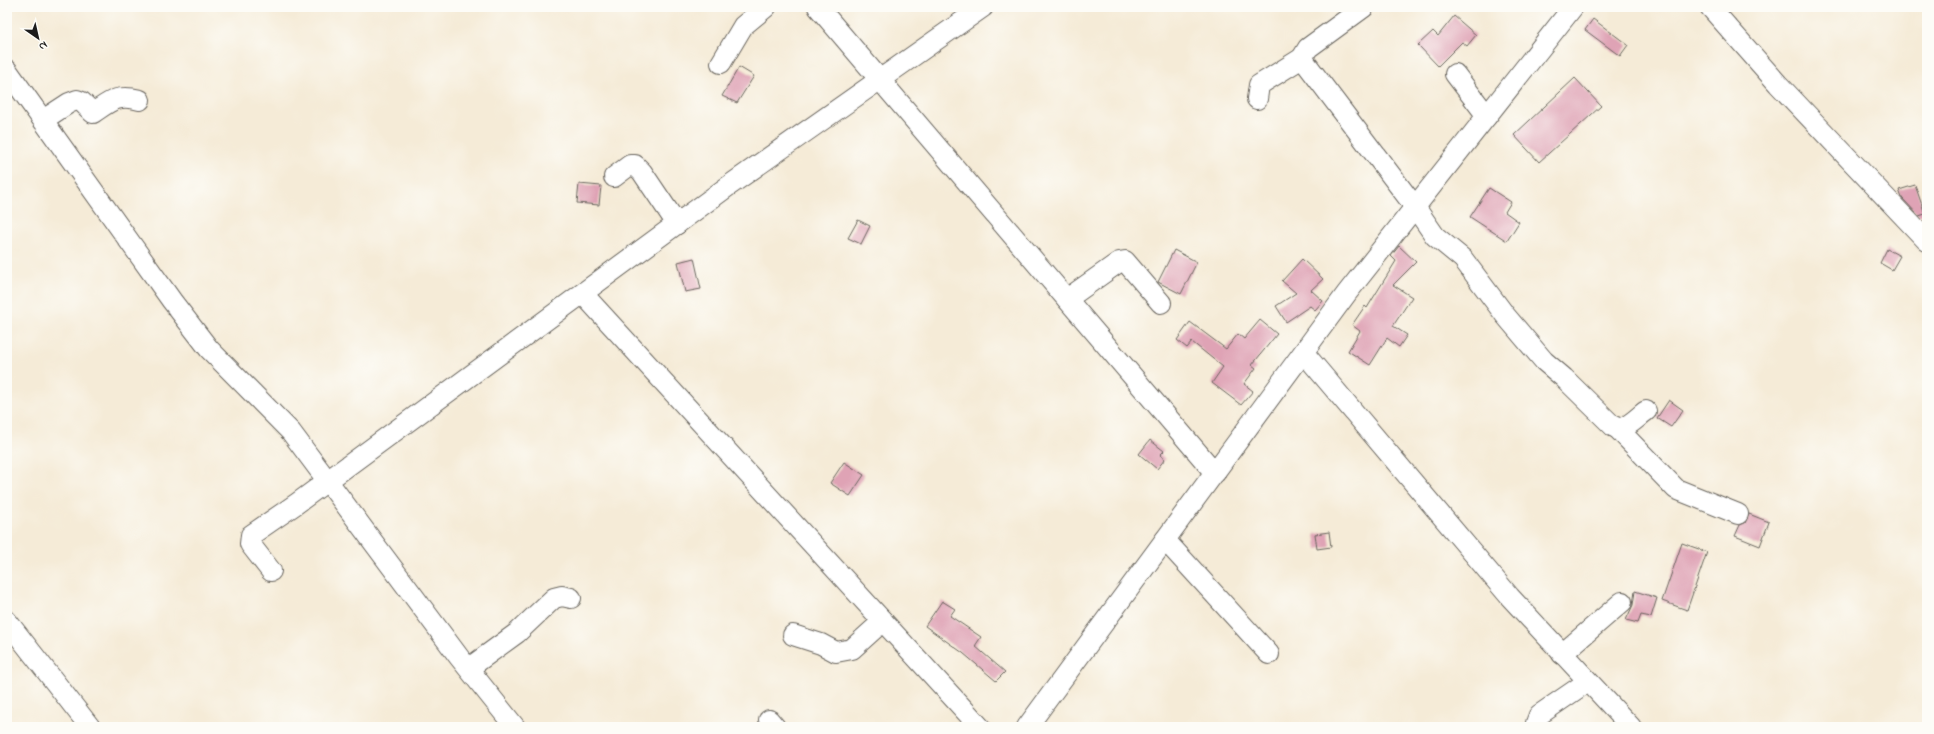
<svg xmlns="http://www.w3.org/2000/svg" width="1934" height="734" viewBox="0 0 1934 734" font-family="'Indie Flower',sans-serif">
	<rect width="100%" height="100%" fill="#fdfcf7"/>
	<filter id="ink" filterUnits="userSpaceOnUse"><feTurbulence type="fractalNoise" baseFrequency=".025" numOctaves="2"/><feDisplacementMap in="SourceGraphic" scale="8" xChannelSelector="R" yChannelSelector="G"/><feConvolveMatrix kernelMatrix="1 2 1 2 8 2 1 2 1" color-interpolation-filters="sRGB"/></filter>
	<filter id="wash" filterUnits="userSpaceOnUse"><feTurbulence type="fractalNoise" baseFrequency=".012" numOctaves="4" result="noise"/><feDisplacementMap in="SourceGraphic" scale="16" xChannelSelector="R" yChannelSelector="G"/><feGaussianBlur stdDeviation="0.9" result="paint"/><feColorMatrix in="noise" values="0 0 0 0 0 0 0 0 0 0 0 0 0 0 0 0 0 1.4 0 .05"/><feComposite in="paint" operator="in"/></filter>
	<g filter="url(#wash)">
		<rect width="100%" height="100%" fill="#f5ebd7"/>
		<g id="blocks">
			<g fill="#dfa3b5">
				<polygon points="1454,16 1476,35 1467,46 1462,42 1438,66 1418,45 1433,31 1438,36"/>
				<polygon points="1593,19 1628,45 1620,56 1585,30"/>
				<polygon points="739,67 754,76 737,103 722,96"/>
				<polygon points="1575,78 1601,106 1539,162 1514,135"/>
				<polygon points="579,184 601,186 599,205 577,203"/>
				<polygon points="1915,185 1925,214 1919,216 1902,198 1899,190"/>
				<polygon points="1489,188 1511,202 1505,212 1519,222 1507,241 1470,217"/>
				<polygon points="858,220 870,226 861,244 848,238"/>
				<polygon points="1399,246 1416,262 1393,285 1412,297 1393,326 1407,335 1399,347 1387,338 1370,365 1348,351 1360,331 1352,325 1365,306 1367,308 1396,261 1391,256"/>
				<polygon points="1887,249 1900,256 1892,270 1880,263"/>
				<polygon points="1174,250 1197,262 1181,294 1158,282"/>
				<polygon points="694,258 701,289 685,292 678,262"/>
				<polygon points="1302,259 1323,279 1311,290 1323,301 1315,310 1310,306 1286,322 1276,306 1296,293 1282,281"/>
				<polygon points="1260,320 1277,334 1252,365 1256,368 1244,384 1253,391 1241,405 1212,383 1223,367 1192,342 1187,348 1177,340 1190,322 1226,349 1238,334 1244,339"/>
				<polygon points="1669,400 1683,410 1671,427 1657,418"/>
				<polygon points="1150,440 1164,451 1160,455 1165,459 1157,469 1139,454"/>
				<polygon points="844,462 864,475 850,496 830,483"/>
				<polygon points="1749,514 1769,522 1760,546 1735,536 1740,525 1745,523"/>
				<polygon points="1329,532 1331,547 1317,549 1315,534"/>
				<polygon points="1682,543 1707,552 1687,610 1662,601"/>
				<polygon points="1635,591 1657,598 1651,617 1641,615 1638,623 1626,620 1633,605"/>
				<polygon points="942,601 955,609 950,616 981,637 975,646 1005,672 996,681 963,653 925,626"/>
			</g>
		</g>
	</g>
	<g filter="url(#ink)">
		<use href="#blocks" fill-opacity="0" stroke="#68645d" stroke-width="1"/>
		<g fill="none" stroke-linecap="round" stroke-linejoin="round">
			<defs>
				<g id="minor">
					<polyline points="818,7 1215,473"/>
					<path d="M1364 7 1308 48 1302 58 1415 207 1435 236 1463 259 1505 315 1544 361 1564 378 1614 427C1625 432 1637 417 1646 411"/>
					<polyline points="1710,7 1778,84 1927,241"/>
					<polyline points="721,63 743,26 766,7"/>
					<polyline points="7,70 172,301 209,349 291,432 459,657 515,727"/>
					<polyline points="1455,74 1487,116"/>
					<polyline points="1257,99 1259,85 1302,58"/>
					<path d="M43 120 69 103 77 100 82 102 93 113C111 101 117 94 140 100"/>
					<polyline points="614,177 630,165 635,165 642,172 677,224"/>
					<polyline points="583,294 980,727"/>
					<polyline points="1067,299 1119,262 1125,261 1161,303"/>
					<polyline points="1304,353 1510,597 1631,727"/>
					<polyline points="1618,429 1676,489 1738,514"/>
					<polyline points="1165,540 1269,654"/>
					<polyline points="271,571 250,544 251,535 296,504 727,187 983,7"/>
					<polyline points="7,621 90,727"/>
					<polyline points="793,635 821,644 836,652 852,649 883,621"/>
					<polyline points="1562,654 1622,602"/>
					<polyline points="469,668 517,633 554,598 562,596 571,598"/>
					<polyline points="769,720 775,727"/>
					<polyline points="1027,727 1347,293 1573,7"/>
					<polyline points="1537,727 1536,723 1539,715 1587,682"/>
				</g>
			</defs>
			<use href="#minor" stroke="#68645d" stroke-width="22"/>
			<use href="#minor" stroke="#fff" stroke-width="20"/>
		</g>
	</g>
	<rect width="1934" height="734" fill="none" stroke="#fdfcf7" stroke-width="24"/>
	<g transform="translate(38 38) rotate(146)" stroke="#fdfcf7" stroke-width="3" paint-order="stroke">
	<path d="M0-3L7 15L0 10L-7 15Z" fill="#1c1c1c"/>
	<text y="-6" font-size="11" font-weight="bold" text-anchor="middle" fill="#1c1c1c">N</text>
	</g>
</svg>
